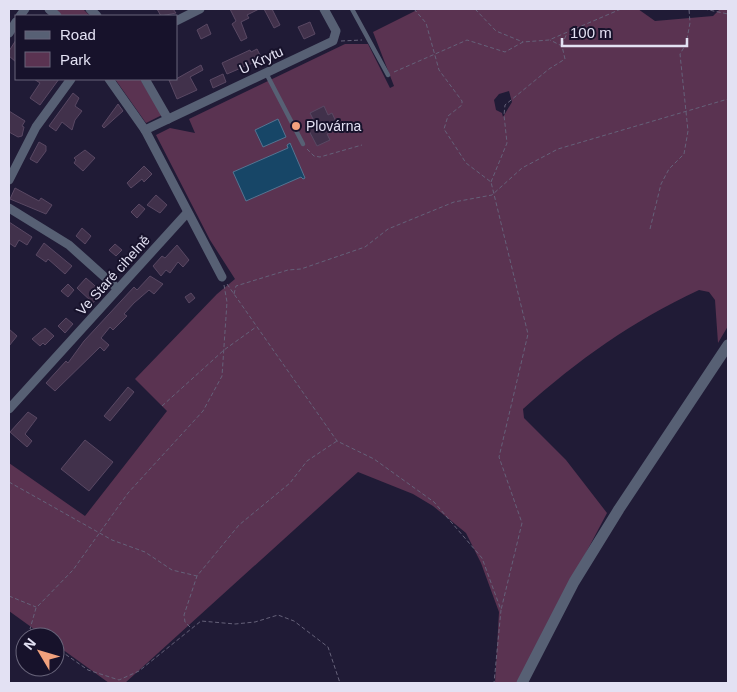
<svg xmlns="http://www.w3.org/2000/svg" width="737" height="692" viewBox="0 0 737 692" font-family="Arial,sans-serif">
	<rect width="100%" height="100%" fill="#201b36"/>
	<g fill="#5a3351" fill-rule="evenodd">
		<polygon points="54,9 83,9 90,16 61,16"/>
		<path d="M419 9H638L655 21 713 16 720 9H728V326L718 343 715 300 709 292 699 290C631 322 579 359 523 409L524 418 566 460 607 513 517 683H495L499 612 481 563 466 533 433 506 413 494 358 472 125 683H109L55 644V637H45L9 611V463L85 516 167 411 135 379 217 294 235 279 210 240 156 135 170 128 195 133 189 119 345 44H368L390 88 394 86 373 32ZM509 91 512 102 503 117 502 113 496 110 494 100 499 94Z"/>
		<polygon points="115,79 140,79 162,115 146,123"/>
	</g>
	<g fill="#174667" stroke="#547491">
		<polygon points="278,119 286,137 263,147 255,130"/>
		<polygon points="290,143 305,178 303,179 301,177 246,201 233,172 288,148 287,145"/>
	</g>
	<g fill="#41314b" stroke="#594863">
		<polygon points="157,9 173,9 176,13 161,16"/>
		<polygon points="230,9 259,9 247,15 249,18 241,22 247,38 241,41 232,24 236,21"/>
		<polygon points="264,9 272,9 280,25 274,28"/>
		<polygon points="310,22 315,34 304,39 298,27"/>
		<polygon points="207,24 211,34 201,39 197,30"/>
		<polygon points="16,40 16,62 9,56 9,51"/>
		<polygon points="257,49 262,59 227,74 222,63 250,50 251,52"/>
		<polygon points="201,65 203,70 190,77 197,90 177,99 169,80 176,79"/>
		<polygon points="223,74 226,82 213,88 210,80"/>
		<polygon points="34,79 59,79 40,105 30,98 40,83"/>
		<polygon points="73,93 79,98 75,106 82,111 75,120 72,130 62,122 56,131 49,126"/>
		<polygon points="118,104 123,111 104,128 102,126"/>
		<polygon points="324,106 328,115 332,113 339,128 327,134 330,140 317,146 306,125 314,121 310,113"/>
		<polygon points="9,111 25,121 22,126 24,127 22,136 18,137 9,132"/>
		<polygon points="39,142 46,146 46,151 37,163 30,159"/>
		<polygon points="85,150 95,158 83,171 74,163 76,160 74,158"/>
		<polygon points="144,166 152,174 144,182 142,179 131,188 127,183"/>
		<polygon points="15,188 39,201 41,198 52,205 46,214 10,199"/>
		<polygon points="156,195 167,205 160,213 147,205"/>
		<polygon points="139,204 145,209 137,218 131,212"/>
		<polygon points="9,222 32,237 27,245 19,240 15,247 9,243"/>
		<polygon points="82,228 91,236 85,244 76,236"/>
		<polygon points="44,243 72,266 65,274 48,259 46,262 36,255"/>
		<polygon points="115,244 122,250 116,256 109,250"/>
		<polygon points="177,245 189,260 183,267 178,262 170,273 166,270 161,276 153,266 162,256 165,258"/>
		<polygon points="150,276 163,284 154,294 149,290 134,303 124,314 127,316 113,330 110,327 101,338 109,345 104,351 100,347 55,391 46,383 66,361 68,363 84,341 134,287 137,290"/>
		<polygon points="86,278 102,292 93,303 77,288"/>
		<polygon points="68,284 74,290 68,297 61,291"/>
		<polygon points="191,293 195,298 189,303 185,297"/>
		<polygon points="66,318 73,324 65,333 58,326"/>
		<polygon points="45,328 54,336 45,345 43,343 40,346 32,339"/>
		<polygon points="9,329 17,336 9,346"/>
		<polygon points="128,387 134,392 110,421 104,416"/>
		<polygon points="28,412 37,418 25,434 32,441 27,447 10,432"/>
		<polygon points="85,440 113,462 89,491 61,469"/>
	</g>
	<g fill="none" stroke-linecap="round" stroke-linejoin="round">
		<g stroke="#656179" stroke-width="1" stroke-dasharray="4 2.5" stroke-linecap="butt">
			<polyline points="414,9 426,23 439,70 462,101 462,105 448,116 444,129 466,163 491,182 528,334 499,457 522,523 501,610"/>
			<polyline points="475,9 496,31 523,42"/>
			<polyline points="704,9 728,14"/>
			<polyline points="341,41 362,40"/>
			<polyline points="562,45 567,33"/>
			<polyline points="394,72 467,40 505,52 523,42 549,40 621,9"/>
			<polyline points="307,149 314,156 320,157 362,145"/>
			<polyline points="491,182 507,143 504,115 505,105 549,69 565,59 562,46 550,40"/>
			<polyline points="650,229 661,184 669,169 684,154 688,131 680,54 686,44 690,23 689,9"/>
			<polyline points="227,284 337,441 374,459 434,502 482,558 501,610 494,683"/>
			<polyline points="234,294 236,286 288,270 301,269 365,247 388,229 454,202 492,195 522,168 558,149 728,99"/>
			<polyline points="162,406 224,350 256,327"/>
			<polyline points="9,482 112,540 145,552 172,570 197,576"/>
			<polyline points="9,596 36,607"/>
			<polyline points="190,627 185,622 184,615 197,576 239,525 290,483 307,461 337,441"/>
			<polyline points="42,637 30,629 36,608 73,570 128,493 203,411 222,376 227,302 224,285"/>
			<polyline points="55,647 88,670 119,680 139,671 201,621 235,624 255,622 278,615 294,621 328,647 340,683"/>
		</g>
		<g stroke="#576074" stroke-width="4.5">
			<polyline points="352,9 388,75"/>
			<polyline points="266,73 303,144"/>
		</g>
		<g stroke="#576074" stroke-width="9">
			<polyline points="49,9 57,16"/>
			<polyline points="90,9 97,16"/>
			<polyline points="20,16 25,9"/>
			<polyline points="176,21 200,9"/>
			<polyline points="9,33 16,22"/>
			<polyline points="109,79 145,130 222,277"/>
			<polyline points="145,79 168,119"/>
			<polyline points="145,130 333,41 336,31 324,9"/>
			<polyline points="9,180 36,127 71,79"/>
			<polyline points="9,208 69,245 118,289"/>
			<polyline points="9,409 187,213"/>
		</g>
		<polyline stroke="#576074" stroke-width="11" points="522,683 574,582 619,509 728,345"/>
	</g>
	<circle fill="#f1a17d" stroke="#17122b" stroke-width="2" cx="296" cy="126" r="5"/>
	<g text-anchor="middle" stroke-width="4" stroke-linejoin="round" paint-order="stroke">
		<g font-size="14" fill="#e3e1f3" stroke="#17122b">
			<text transform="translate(261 60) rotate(-25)" y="5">U Krytu</text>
			<text transform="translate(113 275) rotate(-48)" y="5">Ve Staré cihelně</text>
		</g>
		<g font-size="14" fill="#e3e1f3" stroke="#17122b" text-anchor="start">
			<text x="306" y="131">Plovárna</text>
		</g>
	</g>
	<rect width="737" height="692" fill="none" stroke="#e3e1f3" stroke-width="20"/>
	<rect x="15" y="15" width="162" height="65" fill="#17122b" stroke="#69657b"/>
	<rect x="25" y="31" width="25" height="8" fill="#576074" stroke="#69657b"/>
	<text x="60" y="40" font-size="15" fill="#e3e1f3">Road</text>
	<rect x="25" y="52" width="25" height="15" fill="#5a3351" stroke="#69657b"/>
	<text x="60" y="65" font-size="15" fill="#e3e1f3">Park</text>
	<g transform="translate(40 652) rotate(308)"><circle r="24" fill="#17122b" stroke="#69657b"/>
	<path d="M0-4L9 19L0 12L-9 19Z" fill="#f1a17d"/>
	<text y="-8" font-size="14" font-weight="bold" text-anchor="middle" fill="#e3e1f3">N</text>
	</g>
	<path d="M562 38v8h125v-8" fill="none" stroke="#e3e1f3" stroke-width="2.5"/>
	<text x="570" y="38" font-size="15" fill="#e3e1f3" stroke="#17122b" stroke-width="4" paint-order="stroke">100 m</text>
</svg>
